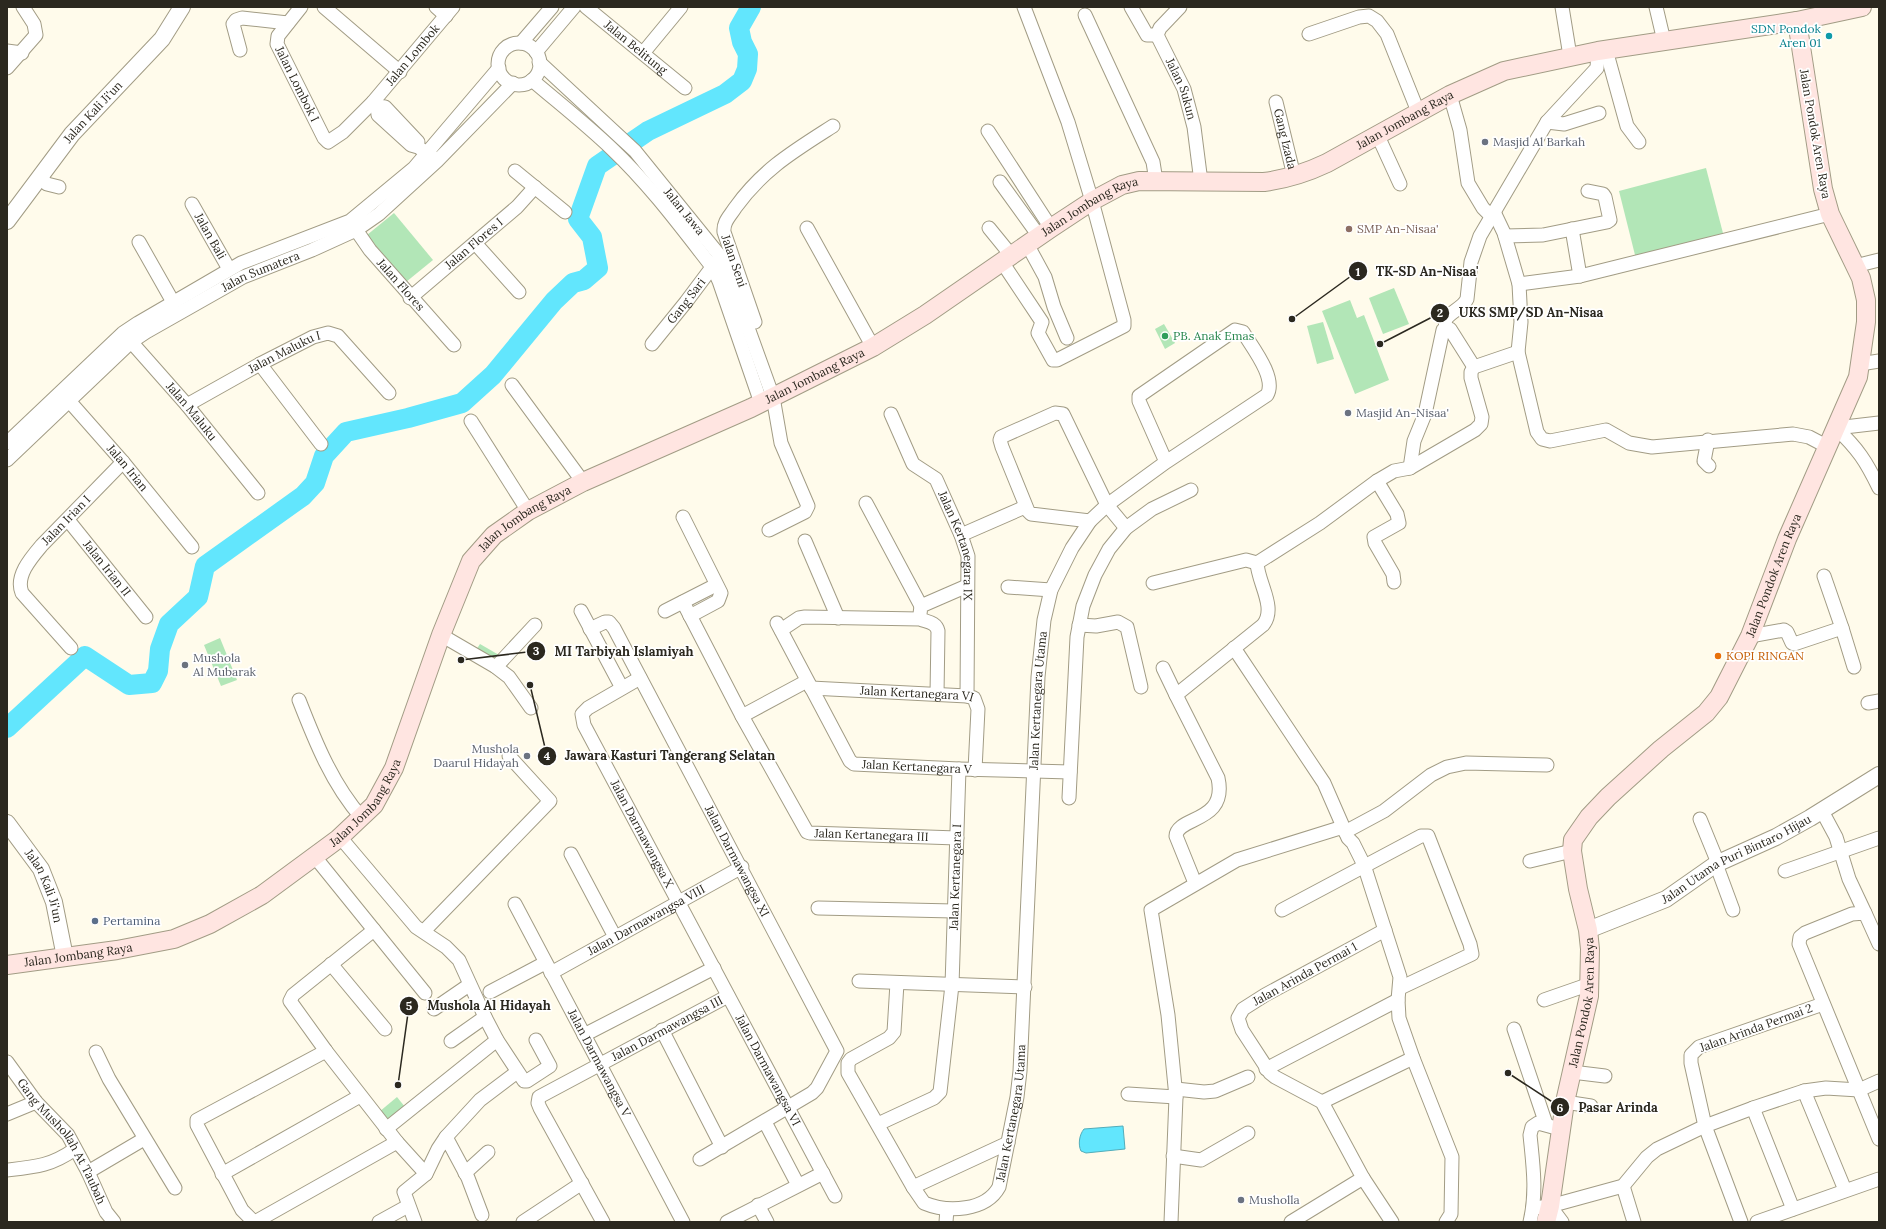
<svg xmlns="http://www.w3.org/2000/svg" width="1886" height="1229" viewBox="0 0 1886 1229" font-family="Lora,serif">
	<rect width="100%" height="100%" fill="#fffbeb"/>
	<g fill="#b2e6b7">
		<polygon points="1706,168 1724,237 1636,259 1619,191"/>
		<polygon points="394,213 433,260 406,282 367,235"/>
		<polygon points="1394,288 1409,324 1383,334 1369,298"/>
		<polygon points="1350,300 1357,318 1364,315 1389,380 1355,394 1322,311"/>
		<polygon points="1323,322 1334,359 1317,364 1307,326"/>
		<polygon points="1164,324 1175,343 1165,349 1155,329"/>
		<polygon points="220,638 237,680 221,686 204,645"/>
		<polygon points="480,644 499,655 493,664 474,653"/>
		<polygon points="397,1097 405,1107 387,1121 379,1112"/>
	</g>
	<path fill="#62e6fd" stroke="#52adba" d="M1123 1126 1125 1149 1086 1153 1081 1151C1078 1145 1079 1135 1084 1129Z"/>
	<g fill="none" stroke-linecap="round" stroke-linejoin="round">
		<polyline stroke="#62e6fd" stroke-width="20" points="7,728 85,656 129,685 152,683 158,671 160,649 169,624 198,597 205,566 303,496 315,483 324,456 346,432 408,418 462,403 493,375 554,301 573,283 584,280 598,268 592,237 578,219 597,166 648,131 725,94 742,81 747,69 748,54 742,42 739,28 751,7"/>
		<defs>
			<g id="minor">
				<path id="s1" d="M301 7 278 36 277 44 324 138 328 142 343 132 373 102 453 7"/>
				<polyline points="324,7 400,72"/>
				<polyline points="436,7 446,16"/>
				<path id="s2" d="M586 7 685 88"/>
				<polyline points="1131,7 1147,35 1157,35"/>
				<path id="s3" d="M1180 7 1160 28 1157 35 1184 89 1194 127 1201 182"/>
				<polyline points="1562,7 1570,56"/>
				<polyline points="1656,7 1664,41"/>
				<polyline points="1085,15 1153,162 1156,181"/>
				<polyline points="1309,34 1359,17 1369,16 1377,21 1387,34 1419,114"/>
				<polyline points="521,43 552,7"/>
				<circle cx="519" cy="64" r="21"/>
				<polyline points="240,50 233,24 236,20 242,18 288,23"/>
				<polyline points="1606,50 1627,126 1639,142"/>
				<polyline points="7,51 22,53"/>
				<polyline points="536,52 574,7"/>
				<polyline points="643,53 681,7"/>
				<path id="s4" d="M539 62 635 151 720 256 726 267 773 397 781 443 808 506 805 512 769 530"/>
				<polyline points="7,68 36,35 34,24 23,7"/>
				<path d="M532 80C559 103 587 125 612 149 650 185 681 227 713 268L719 281 761 403"/>
				<polyline points="1450,95 1460,130 1468,183 1483,208 1491,216"/>
				<polyline points="373,102 377,106 378,115 411,145 418,147 434,158"/>
				<path id="s5" d="M1276 102 1294 176"/>
				<polyline points="377,106 385,107 418,142"/>
				<polyline points="1547,122 1564,124 1599,113"/>
				<polyline points="988,131 1051,228"/>
				<polyline points="1378,136 1400,184"/>
				<polyline points="515,171 565,212"/>
				<polyline points="40,178 47,184 59,187"/>
				<polyline points="1000,182 1039,236"/>
				<path id="s6" d="M192 204 229 269"/>
				<polyline points="1494,212 1504,233 1519,284 1521,322 1518,352 1537,432 1542,439 1550,441 1606,430 1629,443 1652,447 1793,434 1809,437 1828,447"/>
				<path id="s7" d="M352 224 370 250 454 345"/>
				<polyline points="807,228 873,347"/>
				<polyline points="989,228 1011,255"/>
				<polyline points="1572,229 1580,276"/>
				<polyline points="1505,236 1543,235 1607,222 1610,220 1605,197 1603,194 1588,191"/>
				<polyline points="139,242 173,302"/>
				<polyline points="475,243 519,292"/>
				<polyline points="1027,244 1045,277 1054,307 1067,338"/>
				<polyline points="1002,262 1042,322 1038,333 1053,360 1057,360 1124,326 1124,320 1092,201 1068,122 1024,7"/>
				<polyline points="1855,266 1879,260"/>
				<polyline points="1519,284 1580,276 1830,214"/>
				<path id="s8" d="M410 298 517 207 535 187"/>
				<path d="M755 322 724 232C723 222 730 216 735 208 763 169 794 151 833 126"/>
				<path d="M1446 328 1445 320C1451 311 1463 308 1467 299L1471 262 1480 236 1547 122 1597 68 1598 51"/>
				<path id="s9" d="M126 336 187 405 258 493"/>
				<path id="s10" d="M652 344 686 302 716 262"/>
				<polyline points="260,364 321,444"/>
				<polyline points="1860,364 1879,361"/>
				<polyline points="512,385 583,482"/>
				<path id="s11" d="M63 394 123 462 192 547"/>
				<path id="s12" d="M187 405 260 364 313 337 328 333 338 336 389 393"/>
				<path id="s13" d="M891 414 913 464 936 479 961 535 968 556 967 696"/>
				<polyline points="471,421 528,511"/>
				<path d="M1836 428C1858 449 1866 461 1879 488"/>
				<polyline points="1836,428 1879,423"/>
				<polyline points="1708,440 1704,461 1709,466"/>
				<polyline points="7,443 123,333 138,323 241,263 350,221 414,168 499,68"/>
				<path id="s14" d="M7 460 131 342 146 332 243 277 312 250 356 230 379 214 437 161 513 83"/>
				<polyline points="1410,468 1414,441 1425,414 1443,330 1446,328 1450,329 1474,367"/>
				<polyline points="1377,481 1397,514 1399,523 1374,537 1375,543 1393,574 1394,582"/>
				<polyline points="866,503 921,606"/>
				<polyline points="683,517 721,593 718,601 690,616"/>
				<path id="s15" d="M68 520 146 617"/>
				<polyline points="1090,521 1031,514 1028,511 1002,447 1000,440 1001,437 1055,413 1063,414 1107,505 1126,528"/>
				<polyline points="961,535 1025,507"/>
				<polyline points="805,541 838,618"/>
				<polyline points="1153,583 1246,560 1257,563"/>
				<polyline points="1008,587 1051,590"/>
				<path id="s16" d="M683 602 742 716 807 832 810 833 957 838"/>
				<polyline points="581,611 622,688"/>
				<polyline points="665,611 716,585"/>
				<polyline points="920,614 921,606 967,586"/>
				<path id="s17" d="M777 623 850 761 854 764 959 769 1070 772"/>
				<polyline points="1079,625 1096,626 1118,622 1127,627 1141,687"/>
				<polyline points="1842,628 1854,667"/>
				<path id="s18" d="M590 629 605 622H609L614 628 837 1051 817 1088 812 1093 700 1159"/>
				<path d="M781 630 799 618 805 617 920 619C927 622 936 622 938 631L937 694"/>
				<polyline points="441,635 496,667 509,677 531,708"/>
				<polyline points="1750,636 1784,630 1787,632 1792,643 1794,644 1842,628 1824,576"/>
				<path id="s19" d="M71 648 22 593C15 576 31 558 42 545L123 462"/>
				<polyline points="1234,648 1324,783 1348,838 1353,843 1364,865 1400,977 1398,1000 1399,1018 1413,1058 1452,1157 1451,1214 1446,1222"/>
				<polyline points="496,667 535,625"/>
				<polyline points="1163,668 1176,695"/>
				<path id="s20" d="M640 678 588 708 582 714 584 725 835 1196"/>
				<path id="s21" d="M811 688 967 696 974 698 978 709 975 770"/>
				<path d="M299 700C315 741 332 784 362 818"/>
				<polyline points="1868,703 1879,701"/>
				<polyline points="742,716 807,681"/>
				<polyline points="1069,798 1077,637 1083,606 1095,575 1109,549 1126,528 1152,509 1191,490"/>
				<polyline points="1822,811 1836,837 1849,879 1865,913"/>
				<polyline points="1700,819 1718,863"/>
				<polyline points="1345,832 1384,811 1431,775 1447,767 1466,763 1547,765"/>
				<polyline points="340,837 416,927 446,947 459,960 485,1017 497,1040 524,1081 527,1081 550,1066 536,1040"/>
				<polyline points="571,854 615,937"/>
				<polyline points="315,857 425,993"/>
				<polyline points="1530,861 1572,851"/>
				<polyline points="1716,864 1733,910"/>
				<polyline points="1785,871 1879,838"/>
				<path d="M1195 883 1176 836C1177 816 1228 823 1218 778L1176 695 1263 625C1277 608 1258 583 1257 563L1320 523 1377 481 1394 471 1410 468 1475 430 1481 424 1482 417 1471 378V372L1474 367 1518 352"/>
				<path id="s22" d="M515 904 683 1222"/>
				<polyline points="818,908 954,911"/>
				<polyline points="1282,910 1421,836 1428,836 1470,944 1472,954 1400,988"/>
				<polyline points="1385,930 1265,995 1243,1009 1238,1018 1242,1030 1270,1073 1275,1077 1322,1102 1363,1178 1392,1222"/>
				<polyline points="424,931 550,801 509,756"/>
				<polyline points="1879,944 1865,913 1852,914 1805,933 1800,937 1799,944 1879,1139"/>
				<polyline points="331,964 385,1029"/>
				<path id="s23" d="M551 973 742 867"/>
				<polyline points="859,981 1025,987"/>
				<path id="s24" d="M897 983 894 1032 889 1038 851 1059 848 1063V1073L913 1187 924 1203C948 1213 986 1211 999 1187L1017 1097 1020 1071 1038 677 1044 620 1051 590 1072 548 1090 521 1107 505 1166 462 1267 395C1277 378 1252 347 1243 332L1235 330 1139 396V401L1166 462"/>
				<polyline points="490,992 545,963"/>
				<polyline points="1544,1000 1590,984"/>
				<polyline points="434,1009 469,985"/>
				<polyline points="1514,1029 1546,1124"/>
				<polyline points="662,1030 722,1147"/>
				<polyline points="584,1035 714,968"/>
				<polyline points="451,1041 485,1017"/>
				<polyline points="96,1052 109,1079 175,1188"/>
				<path id="s25" d="M7 1062 36 1102 68 1135 88 1172 106 1212 114 1222"/>
				<polyline points="1266,1069 1398,1000"/>
				<polyline points="1572,1072 1605,1076"/>
				<polyline points="1176,1089 1204,1092 1215,1091 1248,1077"/>
				<polyline points="1804,1091 1845,1190"/>
				<polyline points="1128,1094 1176,1097"/>
				<polyline points="1322,1102 1413,1058"/>
				<polyline points="1565,1102 1591,1106"/>
				<polyline points="1753,1108 1793,1209"/>
				<polyline points="7,1114 36,1102"/>
				<polyline points="765,1122 798,1185"/>
				<path id="s26" d="M878 1124 934 1098 940 1092 952 985 959 769"/>
				<polyline points="386,1129 497,1040"/>
				<polyline points="446,1137 480,1100 517,1072"/>
				<polyline points="397,1142 426,1174 404,1192 415,1222"/>
				<polyline points="1173,1156 1201,1160 1248,1133"/>
				<path d="M7 1170C35 1167 51 1166 75 1149"/>
				<polyline points="88,1172 144,1139"/>
				<polyline points="465,1173 488,1152"/>
				<polyline points="222,1174 360,1096"/>
				<polyline points="426,1174 438,1149 446,1137 468,1178 482,1215"/>
				<polyline points="1623,1186 1634,1222"/>
				<polyline points="913,1187 1008,1143"/>
				<polyline points="758,1205 767,1222"/>
				<polyline points="1550,1206 1562,1222"/>
				<polyline points="1534,1208 1550,1206 1623,1186 1647,1157 1657,1149 1705,1126 1753,1108 1804,1091 1826,1088 1859,1090 1879,1081"/>
				<polyline points="254,1222 242,1210 197,1125 197,1120 326,1051"/>
				<polyline points="255,1222 397,1142 326,1051 290,1001 293,995 374,930"/>
				<polyline points="379,1222 408,1206"/>
				<polyline points="523,1222 582,1183"/>
				<path id="s27" d="M603 1222 540 1108 538 1103 539 1097 728 996"/>
				<polyline points="727,1222 823,1173"/>
				<polyline points="946,1222 947,1209"/>
				<polyline points="1171,1222 1176,1097 1168,1015 1151,910 1237,860 1343,827"/>
				<polyline points="1291,1222 1363,1178"/>
				<path d="M1530 1222C1537 1192 1533 1165 1530 1135L1532 1127 1538 1123 1560 1129"/>
				<polyline points="1741,1222 1705,1126 1691,1063 1691,1055 1699,1047 1823,1004"/>
				<polyline points="1757,1222 1879,1179"/>
			</g>
			<g id="tertiary">
				<path id="s28" d="M7 221 72 134 162 39 182 7"/>
				<path id="s29" d="M7 823 41 869 54 902 65 957"/>
				<path id="s30" d="M1588 930 1666 899 1716 864 1776 837 1810 818 1879 775"/>
			</g>
			<g id="secondary">
				<path id="s31" d="M7 965 117 950 174 939 210 924 262 895 338 839 374 805 394 768 441 635 471 561 494 535 528 511 583 482 751 408 873 347 925 315 1051 228 1092 201 1122 185 1139 181 1264 182C1287 179 1306 173 1327 163L1450 95 1504 71 1598 51 1797 21 1862 7"/>
				<path id="s32" d="M1546 1222 1550 1206 1565 1102 1589 996 1590 949 1588 930 1578 889 1572 851 1573 840 1589 817 1608 797 1661 749 1706 713 1719 697 1750 636 1787 539 1858 377 1866 322V300L1861 278 1830 214 1823 189 1797 21"/>
			</g>
		</defs>
		<use href="#minor" stroke="#a29c85" stroke-width="15"/>
		<use href="#tertiary" stroke="#a29c85" stroke-width="18"/>
		<use href="#secondary" stroke="#a29c85" stroke-width="20"/>
		<use href="#minor" stroke="#fff" stroke-width="13"/>
		<use href="#tertiary" stroke="#fff" stroke-width="16"/>
		<use href="#secondary" stroke="#ffe5e1" stroke-width="18"/>
	</g>
	<circle fill="#0f9aa8" stroke="#fff" stroke-width="1.5" cx="1829" cy="36" r="4"/>
	<g fill="#6b7280" stroke="#fff" stroke-width="1.5">
		<circle cx="1485" cy="142" r="4"/>
		<circle cx="1348" cy="413" r="4"/>
		<circle cx="185" cy="665" r="4"/>
		<circle cx="527" cy="756" r="4"/>
		<circle cx="1241" cy="1200" r="4"/>
	</g>
	<circle fill="#8d6e63" stroke="#fff" stroke-width="1.5" cx="1349" cy="229" r="4"/>
	<circle fill="#2e9e5b" stroke="#fff" stroke-width="1.5" cx="1165" cy="336" r="4"/>
	<circle fill="#e8710a" stroke="#fff" stroke-width="1.5" cx="1718" cy="656" r="4"/>
	<circle fill="#5c6f8a" stroke="#fff" stroke-width="1.5" cx="95" cy="921" r="4"/>
	<g text-anchor="middle" stroke-width="3.5" stroke-linejoin="round" paint-order="stroke">
		<g font-size="12" fill="#0d838f" stroke="#fff" text-anchor="end">
			<text x="1821" y="33">SDN Pondok<tspan x="1821" dy="14">Aren 01</tspan></text>
		</g>
		<g font-size="12" fill="#2b281f" stroke="#fff">
			<text dy="4" stroke="none"><textPath href="#s2" startOffset="64">Jalan Belitung</textPath></text>
			<text dy="4" stroke="none"><textPath href="#s1" startOffset="278">Jalan Lombok</textPath></text>
			<text dy="4" stroke="none"><textPath href="#s1" startOffset="90">Jalan Lombok I</textPath></text>
			<text dy="4" stroke="none"><textPath href="#s3" startOffset="96">Jalan Sukun</textPath></text>
			<text dy="4" stroke="none"><textPath href="#s28" startOffset="139">Jalan Kali Ji'un</textPath></text>
			<text dy="4" stroke="none"><textPath href="#s31" startOffset="1728">Jalan Jombang Raya</textPath></text>
			<text transform="translate(1815 134) rotate(80)" y="4">Jalan Pondok Aren Raya</text>
			<text dy="4" stroke="none"><textPath href="#s5" startOffset="38">Gang Izada</textPath></text>
			<text dy="4" stroke="none"><textPath href="#s31" startOffset="1392">Jalan Jombang Raya</textPath></text>
			<text dy="4" stroke="none"><textPath href="#s4" startOffset="209">Jalan Jawa</textPath></text>
			<text dy="4" stroke="none"><textPath href="#s6" startOffset="37">Jalan Bali</textPath></text>
			<text dy="4" stroke="none"><textPath href="#s8" startOffset="84">Jalan Flores I</textPath></text>
			<text transform="translate(734 261) rotate(71)" y="4">Jalan Seni</text>
			<text dy="4" stroke="none"><textPath href="#s14" startOffset="319">Jalan Sumatera</textPath></text>
			<text dy="4" stroke="none"><textPath href="#s7" startOffset="78">Jalan Flores</textPath></text>
			<text dy="4" stroke="none"><textPath href="#s10" startOffset="55">Gang Sari</textPath></text>
			<text dy="4" stroke="none"><textPath href="#s12" startOffset="111">Jalan Maluku I</textPath></text>
			<text dy="4" stroke="none"><textPath href="#s31" startOffset="1068">Jalan Jombang Raya</textPath></text>
			<text dy="4" stroke="none"><textPath href="#s9" startOffset="100">Jalan Maluku</textPath></text>
			<text dy="4" stroke="none"><textPath href="#s11" startOffset="98">Jalan Irian</textPath></text>
			<text dy="4" stroke="none"><textPath href="#s19" startOffset="163">Jalan Irian I</textPath></text>
			<text dy="4" stroke="none"><textPath href="#s31" startOffset="744">Jalan Jombang Raya</textPath></text>
			<text dy="4" stroke="none"><textPath href="#s13" startOffset="153">Jalan Kertanegara IX</textPath></text>
			<text dy="4" stroke="none"><textPath href="#s15" startOffset="62">Jalan Irian II</textPath></text>
			<text dy="4" stroke="none"><textPath href="#s32" startOffset="727">Jalan Pondok Aren Raya</textPath></text>
			<text dy="4" stroke="none"><textPath href="#s21" startOffset="106">Jalan Kertanegara VI</textPath></text>
			<text dy="4" stroke="none"><textPath href="#s24" startOffset="838">Jalan Kertanegara Utama</textPath></text>
			<text dy="4" stroke="none"><textPath href="#s17" startOffset="224">Jalan Kertanegara V</textPath></text>
			<text dy="4" stroke="none"><textPath href="#s31" startOffset="408">Jalan Jombang Raya</textPath></text>
			<text dy="4" stroke="none"><textPath href="#s20" startOffset="203">Jalan Darmawangsa X</textPath></text>
			<text dy="4" stroke="none"><textPath href="#s16" startOffset="326">Jalan Kertanegara III</textPath></text>
			<text dy="4" stroke="none"><textPath href="#s30" startOffset="165">Jalan Utama Puri Bintaro Hijau</textPath></text>
			<text dy="4" stroke="none"><textPath href="#s18" startOffset="292">Jalan Darmawangsa XI</textPath></text>
			<text dy="4" stroke="none"><textPath href="#s26" startOffset="286">Jalan Kertanegara I</textPath></text>
			<text dy="4" stroke="none"><textPath href="#s29" startOffset="74">Jalan Kali Ji'un</textPath></text>
			<text dy="4" stroke="none"><textPath href="#s23" startOffset="109">Jalan Darmawangsa VIII</textPath></text>
			<text dy="4" stroke="none"><textPath href="#s31" startOffset="72">Jalan Jombang Raya</textPath></text>
			<text transform="translate(1305 974) rotate(-29)" y="4">Jalan Arinda Permai 1</text>
			<text dy="4" stroke="none"><textPath href="#s32" startOffset="223">Jalan Pondok Aren Raya</textPath></text>
			<text dy="4" stroke="none"><textPath href="#s27" startOffset="287">Jalan Darmawangsa III</textPath></text>
			<text transform="translate(1756 1028) rotate(-20)" y="4">Jalan Arinda Permai 2</text>
			<text dy="4" stroke="none"><textPath href="#s22" startOffset="180">Jalan Darmawangsa V</textPath></text>
			<text dy="4" stroke="none"><textPath href="#s20" startOffset="471">Jalan Darmawangsa VI</textPath></text>
			<text dy="4" stroke="none"><textPath href="#s24" startOffset="424">Jalan Kertanegara Utama</textPath></text>
			<text dy="4" stroke="none"><textPath href="#s25" startOffset="97">Gang Mushollah At Taubah</textPath></text>
		</g>
		<g font-size="12" fill="#5b616d" stroke="#fff" text-anchor="start">
			<text x="1493" y="146">Masjid Al Barkah</text>
			<text x="1356" y="417">Masjid An-Nisaa'</text>
			<text x="193" y="662">Mushola<tspan x="193" dy="14">Al Mubarak</tspan></text>
			<text x="519" y="753" text-anchor="end">Mushola<tspan x="519" dy="14">Daarul Hidayah</tspan></text>
			<text x="1249" y="1204">Musholla</text>
		</g>
		<g font-size="12" fill="#785e54" stroke="#fff" text-anchor="start">
			<text x="1357" y="233">SMP An-Nisaa'</text>
		</g>
		<g font-size="12" fill="#27864d" stroke="#fff" text-anchor="start">
			<text x="1173" y="340">PB. Anak Emas</text>
		</g>
		<g font-size="12" fill="#c56008" stroke="#fff" text-anchor="start">
			<text x="1726" y="660">KOPI RINGAN</text>
		</g>
		<g font-size="12" fill="#4e5e75" stroke="#fff" text-anchor="start">
			<text x="103" y="925">Pertamina</text>
		</g>
	</g>
	<path fill="none" stroke="#2b281f" stroke-width="1.5" d="M1292 319L1358 271M1380 344L1440 313M461 660L536 651M530 685L547 756M398 1085L409 1006M1508 1073L1560 1107"/>
	<g fill="#2b281f" stroke="#fff" stroke-width="1.5">
		<circle cx="1292" cy="319" r="4"/>
		<circle cx="1380" cy="344" r="4"/>
		<circle cx="461" cy="660" r="4"/>
		<circle cx="530" cy="685" r="4"/>
		<circle cx="398" cy="1085" r="4"/>
		<circle cx="1508" cy="1073" r="4"/>
		<circle cx="1358" cy="271" r="10"/>
		<circle cx="1440" cy="313" r="10"/>
		<circle cx="536" cy="651" r="10"/>
		<circle cx="547" cy="756" r="10"/>
		<circle cx="409" cy="1006" r="10"/>
		<circle cx="1560" cy="1107" r="10"/>
	</g>
	<g font-size="12" text-anchor="middle" font-weight="bold" fill="#fff">
		<text x="1358" y="276">1</text>
		<text x="1440" y="317">2</text>
		<text x="536" y="655">3</text>
		<text x="547" y="760">4</text>
		<text x="409" y="1010">5</text>
		<text x="1560" y="1112">6</text>
	</g>
	<g font-size="13" text-anchor="middle" font-weight="bold" fill="#2b281f" stroke="#fff" stroke-width="3.5" stroke-linejoin="round" paint-order="stroke">
		<text x="1427" y="276">TK-SD An-Nisaa'</text>
		<text x="1531" y="317">UKS SMP/SD An-Nisaa</text>
		<text x="624" y="656">MI Tarbiyah Islamiyah</text>
		<text x="670" y="760">Jawara Kasturi Tangerang Selatan</text>
		<text x="489" y="1010">Mushola Al Hidayah</text>
		<text x="1618" y="1112">Pasar Arinda</text>
	</g>
	<rect width="1886" height="1229" fill="none" stroke="#2b281f" stroke-width="16"/>
</svg>
